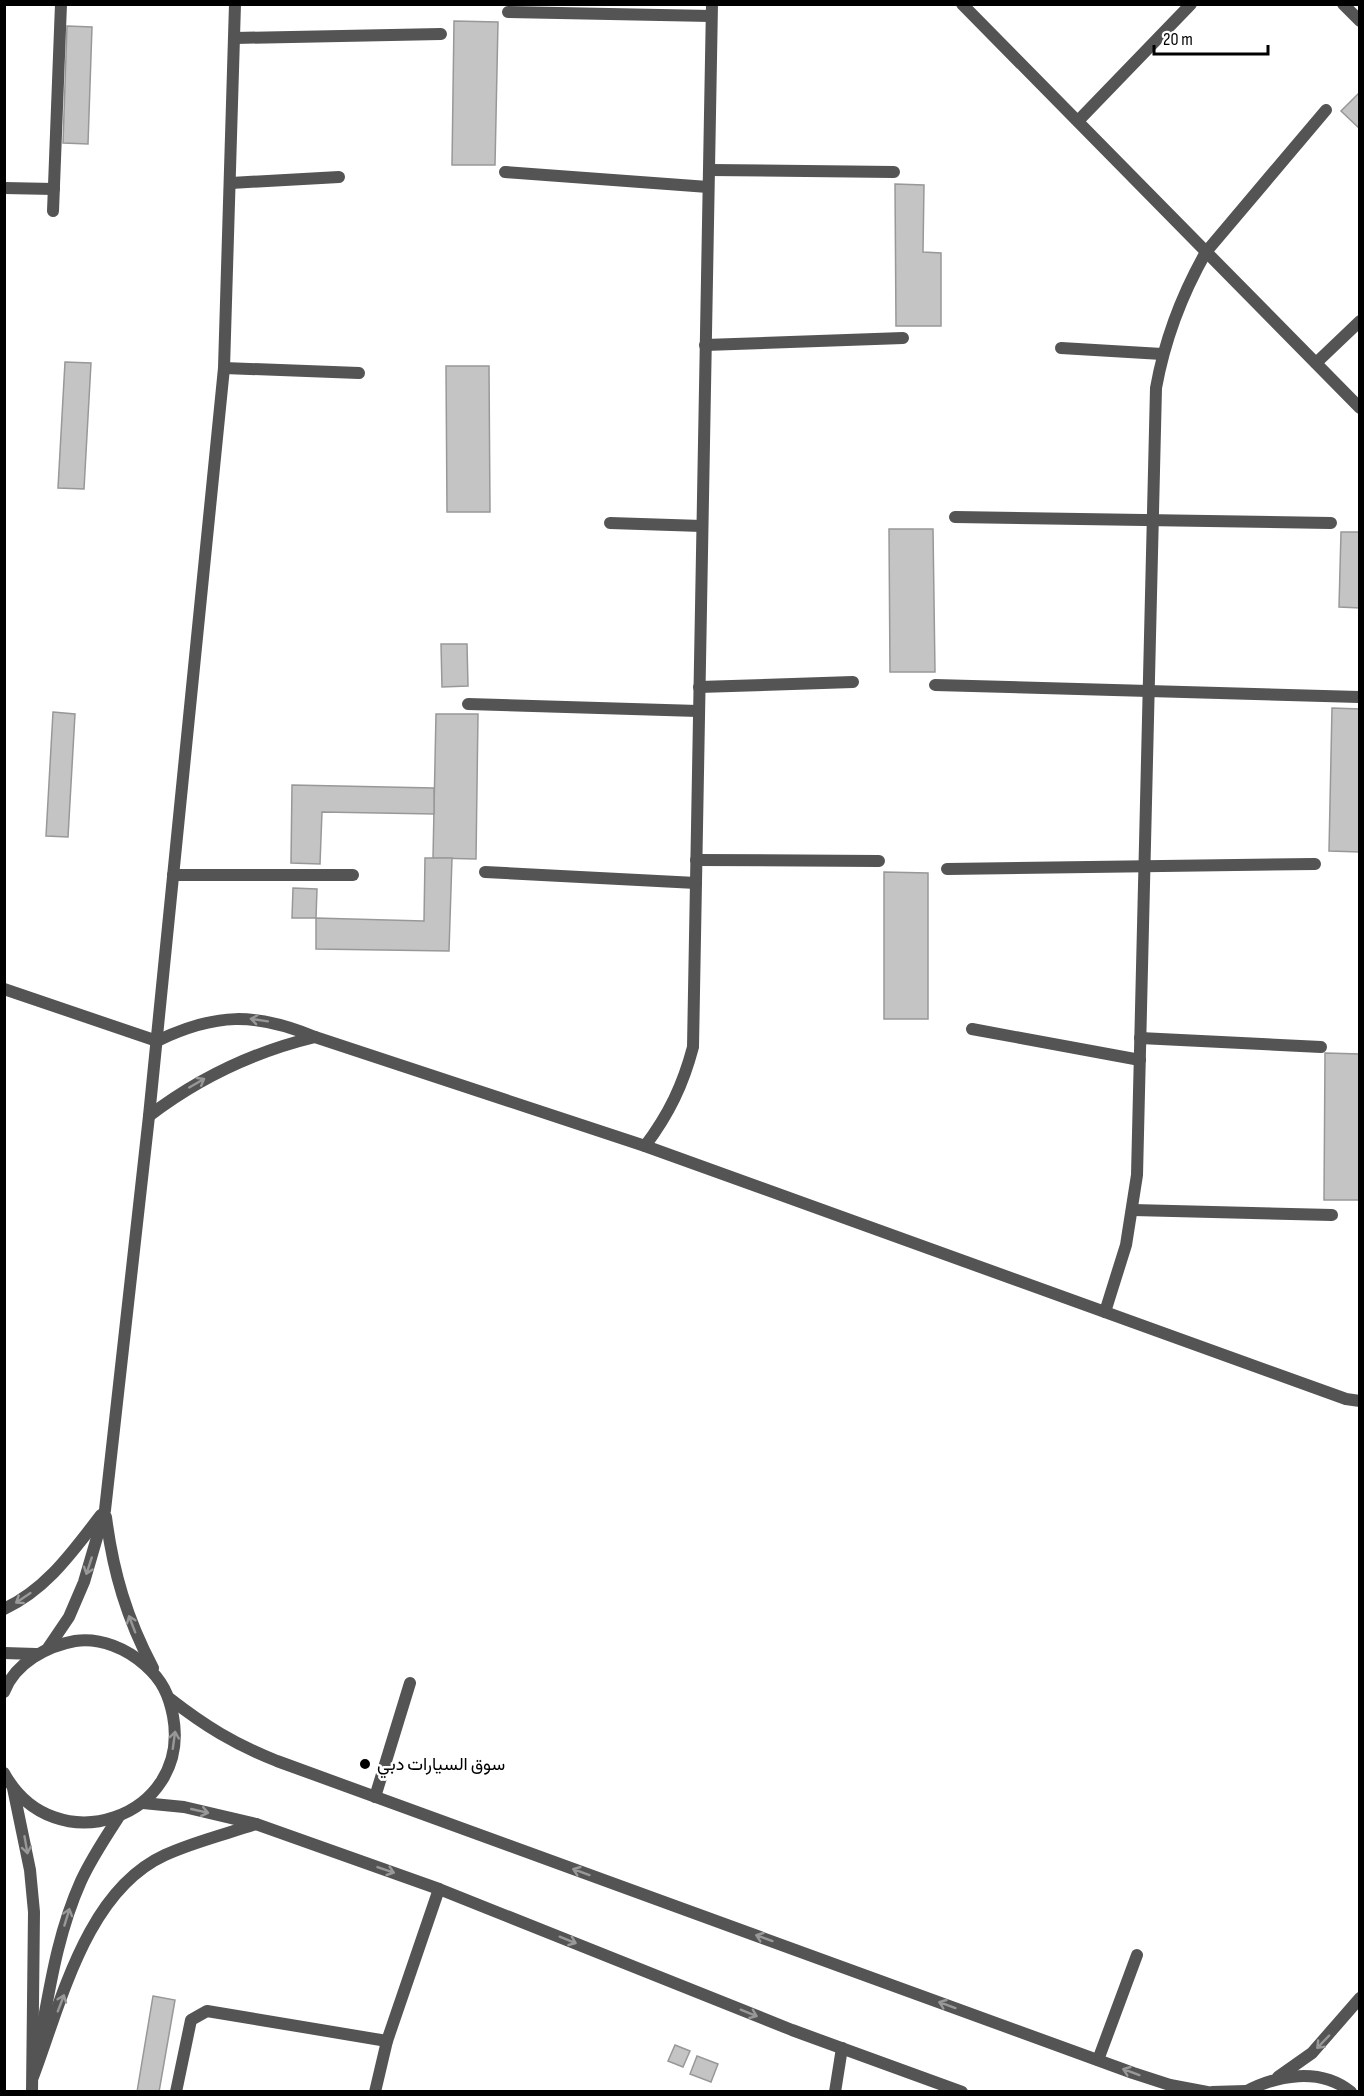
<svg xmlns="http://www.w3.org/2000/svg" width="1364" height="2096" viewBox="0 0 1364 2096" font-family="'Sofia Sans Condensed',Vazirmatn,sans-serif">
	<rect width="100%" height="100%" fill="#fff"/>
	<g fill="#c4c4c4" stroke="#989898" stroke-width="1.5">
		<polygon points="454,21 498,22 495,165 452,165"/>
		<polygon points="67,26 92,27 88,144 63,143"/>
		<polygon points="1360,92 1360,129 1341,111"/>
		<polygon points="895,184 924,185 923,252 941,253 941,326 896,326"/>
		<polygon points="65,362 91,363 84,489 58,488"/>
		<polygon points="446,366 489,366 490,512 447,512"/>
		<polygon points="889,529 933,529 935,672 890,672"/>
		<polygon points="1341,532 1360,532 1360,608 1339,607"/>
		<polygon points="441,644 467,644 468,686 442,687"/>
		<polygon points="1332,708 1360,709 1360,852 1329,851"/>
		<polygon points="53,712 75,714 68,837 46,836"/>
		<polygon points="436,714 478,714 476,859 433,858"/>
		<polygon points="292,785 434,788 434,814 322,812 320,864 291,863"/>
		<polygon points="425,858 452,858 449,951 316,949 316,918 424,921"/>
		<polygon points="884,872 928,873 928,1019 884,1019"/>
		<polygon points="293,888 317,889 316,918 292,918"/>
		<polygon points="1325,1053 1360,1054 1360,1200 1324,1200"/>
		<polygon points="153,1996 175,2000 159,2092 137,2092"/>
		<polygon points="675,2045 690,2051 683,2067 668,2061"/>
		<polygon points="697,2056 718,2064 711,2082 690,2074"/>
	</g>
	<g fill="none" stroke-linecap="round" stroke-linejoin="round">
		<g stroke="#545454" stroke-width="12">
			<polyline points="1343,4 1360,21"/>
			<polyline points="508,12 711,16"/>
			<polyline points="235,38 441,34"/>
			<polyline points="1078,121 1191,4"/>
			<polyline points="709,170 894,172"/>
			<polyline points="505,172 708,187"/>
			<polyline points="231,183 339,177"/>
			<polyline points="4,188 54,189"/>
			<polyline points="53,211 61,4"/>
			<polyline points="1206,252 1326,110"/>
			<polyline points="705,345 903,338"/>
			<polyline points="1061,348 1162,354"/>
			<polyline points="1316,363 1360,321"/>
			<polyline points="224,368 359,373"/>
			<polyline points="955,517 1331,523"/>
			<polyline points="610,523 702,526"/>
			<polyline points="935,685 1359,697"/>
			<polyline points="699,687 853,682"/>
			<polyline points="468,704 698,711"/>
			<polyline points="696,860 879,861"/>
			<polyline points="947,869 1315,864"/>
			<polyline points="485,872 696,883"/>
			<polyline points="173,875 353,875"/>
			<polyline points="4,989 157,1041"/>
			<polyline points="972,1029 1140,1060"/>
			<polyline points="1140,1038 1321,1047"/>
			<polyline points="1133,1210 1332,1215"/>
			<polyline points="375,1797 410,1683"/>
			<polyline points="1098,2060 1137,1955"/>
			<polyline points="176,2092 191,2020 207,2011 387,2041"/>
		</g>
		<g stroke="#545454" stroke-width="12">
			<polyline points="962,4 1360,408"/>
			<path d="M157 1041C215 1013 255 1012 315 1037L645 1146 1346 1399 1360 1401"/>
			<path d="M149 1116C200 1077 253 1052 315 1037"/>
			<path d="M645 1146C669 1114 683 1085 693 1047L712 4"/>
			<path d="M1105 1312 1126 1245 1137 1175 1156 388C1165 338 1181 296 1206 252"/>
			<path d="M106 1517C113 1572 127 1619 153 1668"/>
			<path d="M4 1609C47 1589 73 1551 101 1515"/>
			<polyline points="48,1648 69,1617 84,1582 105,1510 149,1116 224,368 235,4"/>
			<polyline points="4,1653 36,1654"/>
			<path d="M4 1692C15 1663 47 1646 75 1641 100 1637 128 1649 146 1666 162 1680 169 1695 173 1716 192 1818 54 1865 4 1773"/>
			<path d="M169 1698C205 1726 234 1744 277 1761L1133 2073 1170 2085 1207 2092"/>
			<polyline points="13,1788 30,1870 34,1912 32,2092"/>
			<polyline points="143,1803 184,1807 256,1824 439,1889 792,2030 962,2092"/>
			<path d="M40 2040C50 1986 58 1932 81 1881 91 1859 105 1838 118 1818"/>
			<path d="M33 2077C61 2003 86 1891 165 1855 193 1842 226 1834 256 1824"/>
			<polyline points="1278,2077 1312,2053 1360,1998"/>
			<polyline points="375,2092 387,2041 439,1889"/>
			<polyline points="835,2092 842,2048"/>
			<polyline points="1212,2092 1246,2091"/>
			<path d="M1245 2092C1277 2075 1320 2067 1351 2092"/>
		</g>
	</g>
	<defs><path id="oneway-shaft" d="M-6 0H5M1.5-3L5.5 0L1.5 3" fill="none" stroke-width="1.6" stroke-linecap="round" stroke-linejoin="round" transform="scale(1.5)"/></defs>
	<g stroke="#989898">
		<use href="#oneway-shaft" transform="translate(259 1020) rotate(-171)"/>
		<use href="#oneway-shaft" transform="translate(197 1083) rotate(-30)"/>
		<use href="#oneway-shaft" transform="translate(89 1566) rotate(108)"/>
		<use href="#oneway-shaft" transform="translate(23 1598) rotate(146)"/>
		<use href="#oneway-shaft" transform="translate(132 1624) rotate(-111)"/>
		<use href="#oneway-shaft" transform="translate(174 1740) rotate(-82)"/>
		<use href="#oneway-shaft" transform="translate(200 1811) rotate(13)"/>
		<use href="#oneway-shaft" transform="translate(26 1845) rotate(80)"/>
		<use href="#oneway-shaft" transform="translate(386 1870) rotate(19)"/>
		<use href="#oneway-shaft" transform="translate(581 1872) rotate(-160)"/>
		<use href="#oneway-shaft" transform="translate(67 1917) rotate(-73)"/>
		<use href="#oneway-shaft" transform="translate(764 1938) rotate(-160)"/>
		<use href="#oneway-shaft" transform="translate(568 1940) rotate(22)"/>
		<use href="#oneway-shaft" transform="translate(61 2003) rotate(-69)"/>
		<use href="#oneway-shaft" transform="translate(947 2005) rotate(-160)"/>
		<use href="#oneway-shaft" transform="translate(749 2013) rotate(22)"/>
		<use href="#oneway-shaft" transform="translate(1323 2042) rotate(134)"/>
		<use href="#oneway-shaft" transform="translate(1131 2072) rotate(-160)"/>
	</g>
	<circle fill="#000" stroke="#fff" stroke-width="2" cx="365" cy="1764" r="6"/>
	<g text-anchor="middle" stroke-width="5" stroke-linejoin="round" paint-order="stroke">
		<g font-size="18" fill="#000" stroke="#fff" text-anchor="start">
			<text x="377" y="1770">سوق السيارات دبي</text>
		</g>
	</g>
	<rect width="1364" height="2096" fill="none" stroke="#000000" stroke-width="12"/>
	<path d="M1154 45v9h114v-9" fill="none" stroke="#000000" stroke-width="3"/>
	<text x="1163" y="45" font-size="18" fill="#000000" stroke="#ffffff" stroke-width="4.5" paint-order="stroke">20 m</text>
</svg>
